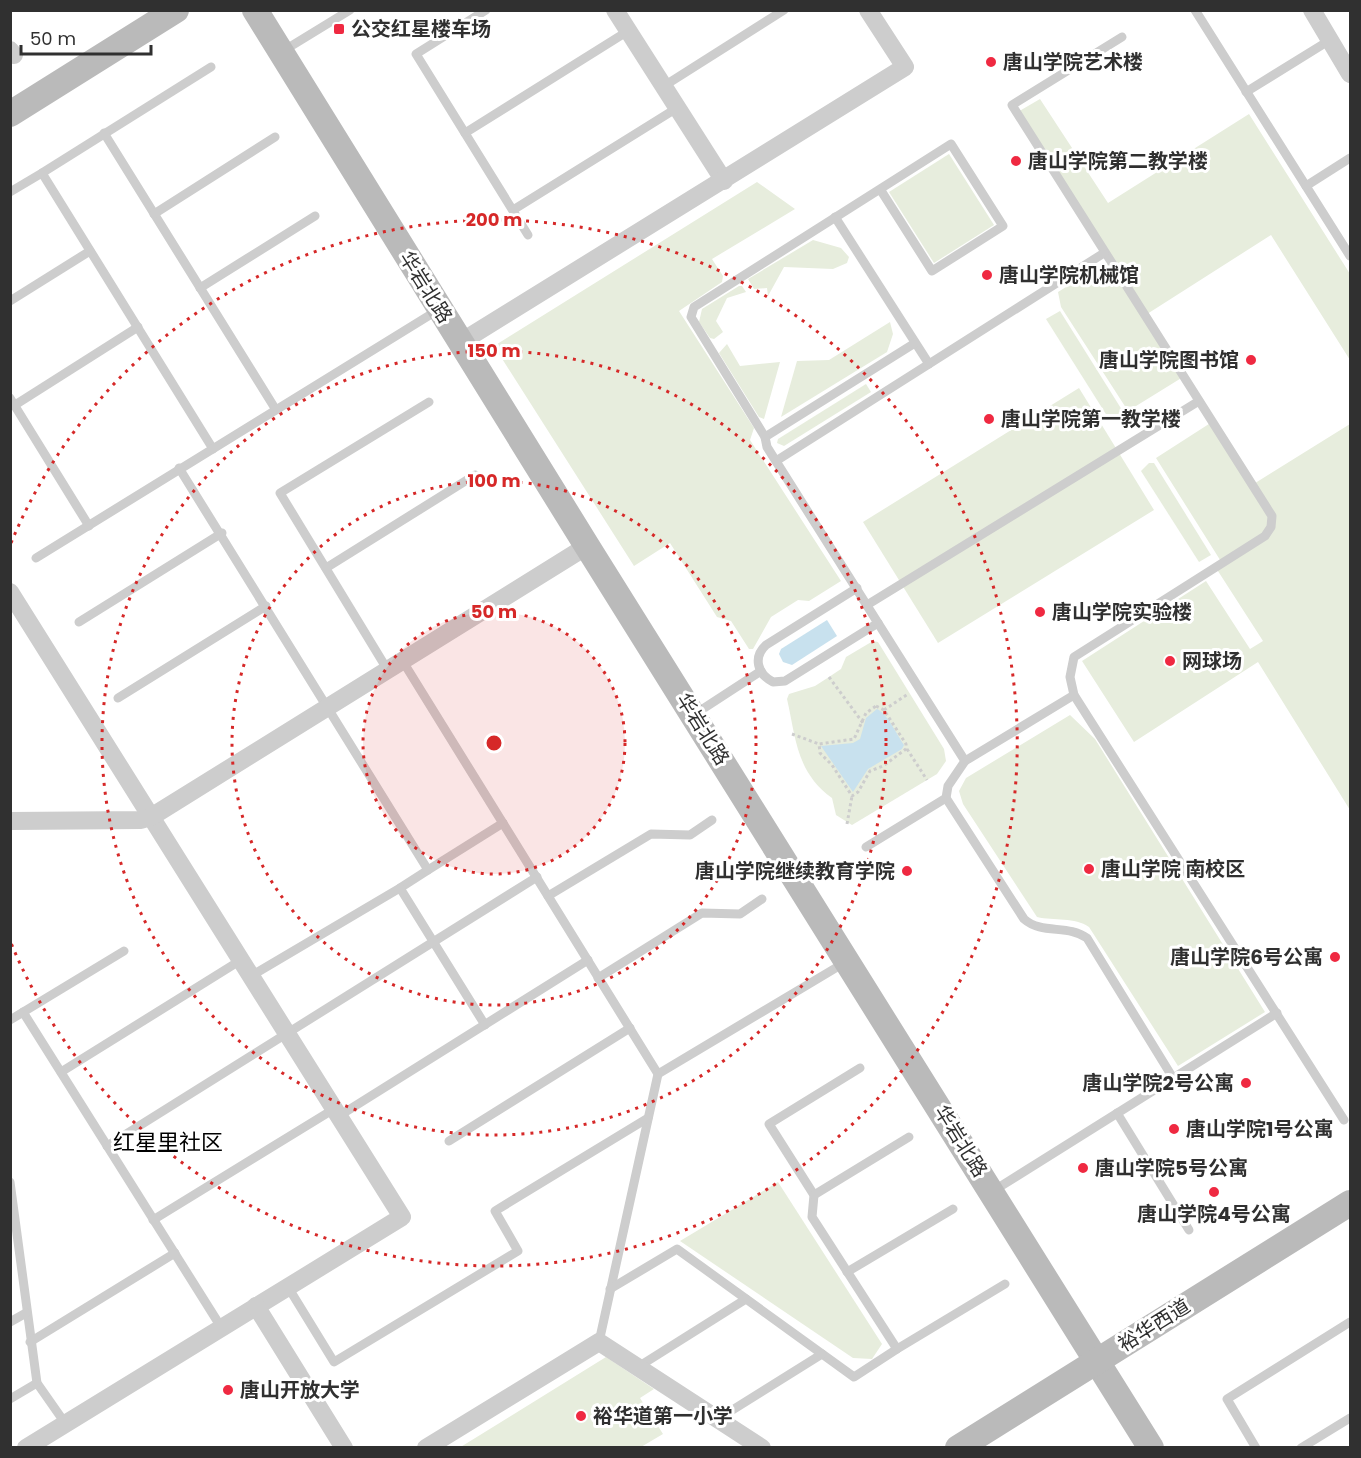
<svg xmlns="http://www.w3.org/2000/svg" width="1361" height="1458" viewBox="0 0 1361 1458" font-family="Poppins,'Noto Sans SC',sans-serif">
	<rect width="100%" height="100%" fill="#fff"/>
	<g fill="#e7eddd">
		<polygon points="1040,99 1108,203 1249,114 1350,274 1350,360 1271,235 1144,316 1183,377 1128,411 1061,307 1058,292 1108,261 1016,113"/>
		<polygon points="949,154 994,225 934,263 889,192"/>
		<polygon points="757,182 795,209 712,259 723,276 722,282 679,311 754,428 750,440 841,581 809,601 798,600 771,617 753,649 749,649 731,621 717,617 670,543 634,566 494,346"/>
		<polygon points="813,240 841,248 849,257 847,263 833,269 784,267 768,296 767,288 754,289 748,279"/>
		<polygon points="739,286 742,286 746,292 727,298 716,321 723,332 714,339 710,338 699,322 702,309"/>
		<polygon points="1060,311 1122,410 1122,416 1115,421 1109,419 1046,319"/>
		<polygon points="890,322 893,334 887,352 781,417 797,361 829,360"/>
		<polygon points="727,344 740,366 780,362 764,419 759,417 719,353"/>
		<polygon points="866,384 871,392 784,446 777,443 778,439"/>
		<polygon points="1079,388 1154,510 938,643 863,522"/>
		<polygon points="1212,422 1252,485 1350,424 1350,810 1258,662 1134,742 1082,661 1206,581 1250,649 1263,641 1216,568 1222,563 1156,458"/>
		<polygon points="1149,463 1154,463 1211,555 1199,562 1141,471"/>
		<path d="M873 641 878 642 944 749 946 761 937 774 852 825 836 815 832 798C796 772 796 738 787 699L789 694 815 686 829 677 841 669 846 657Z"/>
		<path d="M1070 715 1095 739 1265 1012 1178 1066 1089 927C1075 917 1054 921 1037 917L963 804 959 791 966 778Z"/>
		<polygon points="778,1182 882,1344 872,1359 853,1358 680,1241"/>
		<polygon points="606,1357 654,1389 640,1398 663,1434 641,1447 459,1448"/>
	</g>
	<g fill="#c8e1ee">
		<polygon points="827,620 837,636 792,665 783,662 779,654 781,649"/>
		<path d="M877 709C887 713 897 735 904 745L902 749 868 769 853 792 821 746 853 743 860 739 866 718Z"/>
	</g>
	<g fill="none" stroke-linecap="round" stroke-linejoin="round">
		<g stroke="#cdcdcd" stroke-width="3" stroke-dasharray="3 3" stroke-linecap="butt">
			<polyline points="829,677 863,723"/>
			<polygon points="876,706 884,710 906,744 906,749 883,766 870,771 858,792 852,796 832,765 820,753 819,744 854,739 866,713"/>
			<polyline points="884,710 908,694"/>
			<polyline points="792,734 819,744"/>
			<polyline points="907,749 927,780"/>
			<polyline points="847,824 852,796"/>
		</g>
		<g stroke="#cdcdcd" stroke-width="9">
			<polyline points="486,10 416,54 528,235"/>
			<polyline points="1195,10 1350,256"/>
			<polyline points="1122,37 1012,105 1272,516 1271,527 1265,536 1074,657 1070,677 1074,695 1344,1120"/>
			<polyline points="283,51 350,10"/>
			<polyline points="211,67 42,173 213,449"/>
			<polyline points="664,86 784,10"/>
			<polyline points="1246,92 1330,40"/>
			<polyline points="104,133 276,410"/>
			<polyline points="465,133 628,31"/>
			<polyline points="1306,186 1350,158"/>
			<polyline points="10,192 42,173"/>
			<polyline points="513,210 677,108"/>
			<polyline points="154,214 275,137"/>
			<polyline points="835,217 929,364"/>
			<polyline points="200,288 315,216"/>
			<polyline points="10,301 90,251"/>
			<polyline points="10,398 89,526"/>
			<polyline points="15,405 138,327"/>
			<polyline points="765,437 915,343"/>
			<polyline points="776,461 1104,253"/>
			<polyline points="179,468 428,870 400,888"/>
			<polyline points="36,558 438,310"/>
			<polyline points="326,568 475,475"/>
			<path d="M857 588 766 645C753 657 757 674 773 682L785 681 878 623"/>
			<polyline points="867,605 1199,401"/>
			<polyline points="79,622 222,533"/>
			<polyline points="402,660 658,1074 599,1342"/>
			<polyline points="387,669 280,493 429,402"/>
			<polyline points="118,698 266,606"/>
			<polyline points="695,714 761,671"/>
			<polyline points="965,761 1074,695"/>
			<path d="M946 798 1024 919C1042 935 1068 924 1087 938L1173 1078"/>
			<polyline points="866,847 946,798 948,786 965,761 767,447 765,437 691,317 694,307 951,144 1003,226 932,271 880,189"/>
			<polyline points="428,870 503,823"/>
			<polyline points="548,896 651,834 690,835 712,820"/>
			<polyline points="251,976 400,888 485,1025"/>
			<polyline points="598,978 702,913 740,914 762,899"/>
			<polyline points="23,1012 221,1327"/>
			<polyline points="10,1020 124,951"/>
			<polyline points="860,1068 769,1124 814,1195 812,1217 897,1349 1005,1284"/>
			<polyline points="61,1072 241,960"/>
			<polyline points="658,1074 844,963"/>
			<polyline points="1117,1113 1189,1230"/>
			<polyline points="339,1116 588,960"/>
			<polyline points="449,1141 630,1028"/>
			<polyline points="107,1146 537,877"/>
			<polyline points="10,1182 37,1383 65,1423"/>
			<polyline points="993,1191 1277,1013"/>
			<polyline points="814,1195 909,1137"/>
			<polyline points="153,1220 334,1109"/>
			<polyline points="847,1272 953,1209"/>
			<polyline points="288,1287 334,1362 518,1251 495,1211 648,1118"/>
			<polyline points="610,1289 677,1249 854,1377 897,1349"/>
			<polyline points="10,1322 26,1313"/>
			<polyline points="30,1342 175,1253"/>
			<polyline points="638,1367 746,1299"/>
			<polyline points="10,1399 37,1383"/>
			<polyline points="718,1419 822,1354"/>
			<polyline points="1256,1448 1227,1399 1350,1322"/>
			<polyline points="1301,1448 1350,1418"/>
		</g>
		<g stroke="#cdcdcd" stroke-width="18">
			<polyline points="615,10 724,181"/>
			<polyline points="1312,10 1350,74"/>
			<polyline points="10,50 14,55"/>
			<polyline points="461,342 905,67 868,10"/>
			<polyline points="10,592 402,1217 26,1448"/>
			<polyline points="10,821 141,820 151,817 587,546"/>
			<polyline points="256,1306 344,1448"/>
			<polyline points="426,1448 599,1342 762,1448"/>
		</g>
		<g stroke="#bababa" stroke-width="26">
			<polyline points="255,10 587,546 1151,1448"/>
			<polyline points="10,114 176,10"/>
			<polyline points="958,1448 1350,1203"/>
		</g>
	</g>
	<circle cx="494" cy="743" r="131" fill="#d62828" fill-opacity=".12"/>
	<g fill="none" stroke="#d62828" stroke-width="3" stroke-dasharray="3 6">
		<circle cx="494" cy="743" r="131"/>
		<circle cx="494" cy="743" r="262"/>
		<circle cx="494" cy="743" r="392"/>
		<path d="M11 543A523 523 0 1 1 11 943"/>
	</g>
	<g fill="#ef2941" stroke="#fff" stroke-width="2">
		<rect x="333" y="23" width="12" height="12" rx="3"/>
		<circle cx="991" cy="62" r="6"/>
		<circle cx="1016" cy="161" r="6"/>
		<circle cx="987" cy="275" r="6"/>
		<circle cx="1251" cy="360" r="6"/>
		<circle cx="989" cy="419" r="6"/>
		<circle cx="1040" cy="612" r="6"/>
		<circle cx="1170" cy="661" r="6"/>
		<circle cx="1089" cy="869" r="6"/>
		<circle cx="907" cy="871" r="6"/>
		<circle cx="1335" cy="957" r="6"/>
		<circle cx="1246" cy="1083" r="6"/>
		<circle cx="1174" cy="1129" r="6"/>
		<circle cx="1083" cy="1168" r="6"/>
		<circle cx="1214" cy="1192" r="6"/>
		<circle cx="228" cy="1390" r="6"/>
		<circle cx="581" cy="1416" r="6"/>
	</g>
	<g text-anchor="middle" stroke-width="6" stroke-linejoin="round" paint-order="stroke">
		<g font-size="20" font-weight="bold" fill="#303030" stroke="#fff" text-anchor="start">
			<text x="351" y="36">公交红星楼车场</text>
			<text x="1003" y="69">唐山学院艺术楼</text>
			<text x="1028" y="168">唐山学院第二教学楼</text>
			<text x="999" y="282">唐山学院机械馆</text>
			<text x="1239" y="367" text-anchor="end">唐山学院图书馆</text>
			<text x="1001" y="426">唐山学院第一教学楼</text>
			<text x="1052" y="619">唐山学院实验楼</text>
			<text x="1182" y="668">网球场</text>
			<text x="1101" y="876">唐山学院 南校区</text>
			<text x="895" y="878" text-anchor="end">唐山学院继续教育学院</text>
			<text x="1323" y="964" text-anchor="end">唐山学院6号公寓</text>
			<text x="1234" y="1090" text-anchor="end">唐山学院2号公寓</text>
			<text x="1186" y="1136">唐山学院1号公寓</text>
			<text x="1095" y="1175">唐山学院5号公寓</text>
			<text x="1214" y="1221" text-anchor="middle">唐山学院4号公寓</text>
			<text x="240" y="1397">唐山开放大学</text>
			<text x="593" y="1423">裕华道第一小学</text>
		</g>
		<g font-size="20" fill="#303030" stroke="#fff">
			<text transform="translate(426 287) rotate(58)" y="7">华岩北路</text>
			<text transform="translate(703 729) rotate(58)" y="7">华岩北路</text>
			<text transform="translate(961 1141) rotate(58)" y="7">华岩北路</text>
			<text transform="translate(1154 1325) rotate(-32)" y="7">裕华西道</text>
		</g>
		<g font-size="22" fill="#000" stroke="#fff">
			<text x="168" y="1150">红星里社区</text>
		</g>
	</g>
	<circle cx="494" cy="743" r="9" fill="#d62828" stroke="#fff" stroke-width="3"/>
	<g font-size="18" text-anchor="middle" font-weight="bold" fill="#d62828" stroke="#fff" stroke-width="6" stroke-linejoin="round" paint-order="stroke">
		<text x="494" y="226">200 m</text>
		<text x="494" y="357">150 m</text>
		<text x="494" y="487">100 m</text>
		<text x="494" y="618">50 m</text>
	</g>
	<rect width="1361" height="1458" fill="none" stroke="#303030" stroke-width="24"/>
	<path d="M21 45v9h130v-9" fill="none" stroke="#303030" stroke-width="3"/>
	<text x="30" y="45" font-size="18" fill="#303030" stroke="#ffffff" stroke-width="4.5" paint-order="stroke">50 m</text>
</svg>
